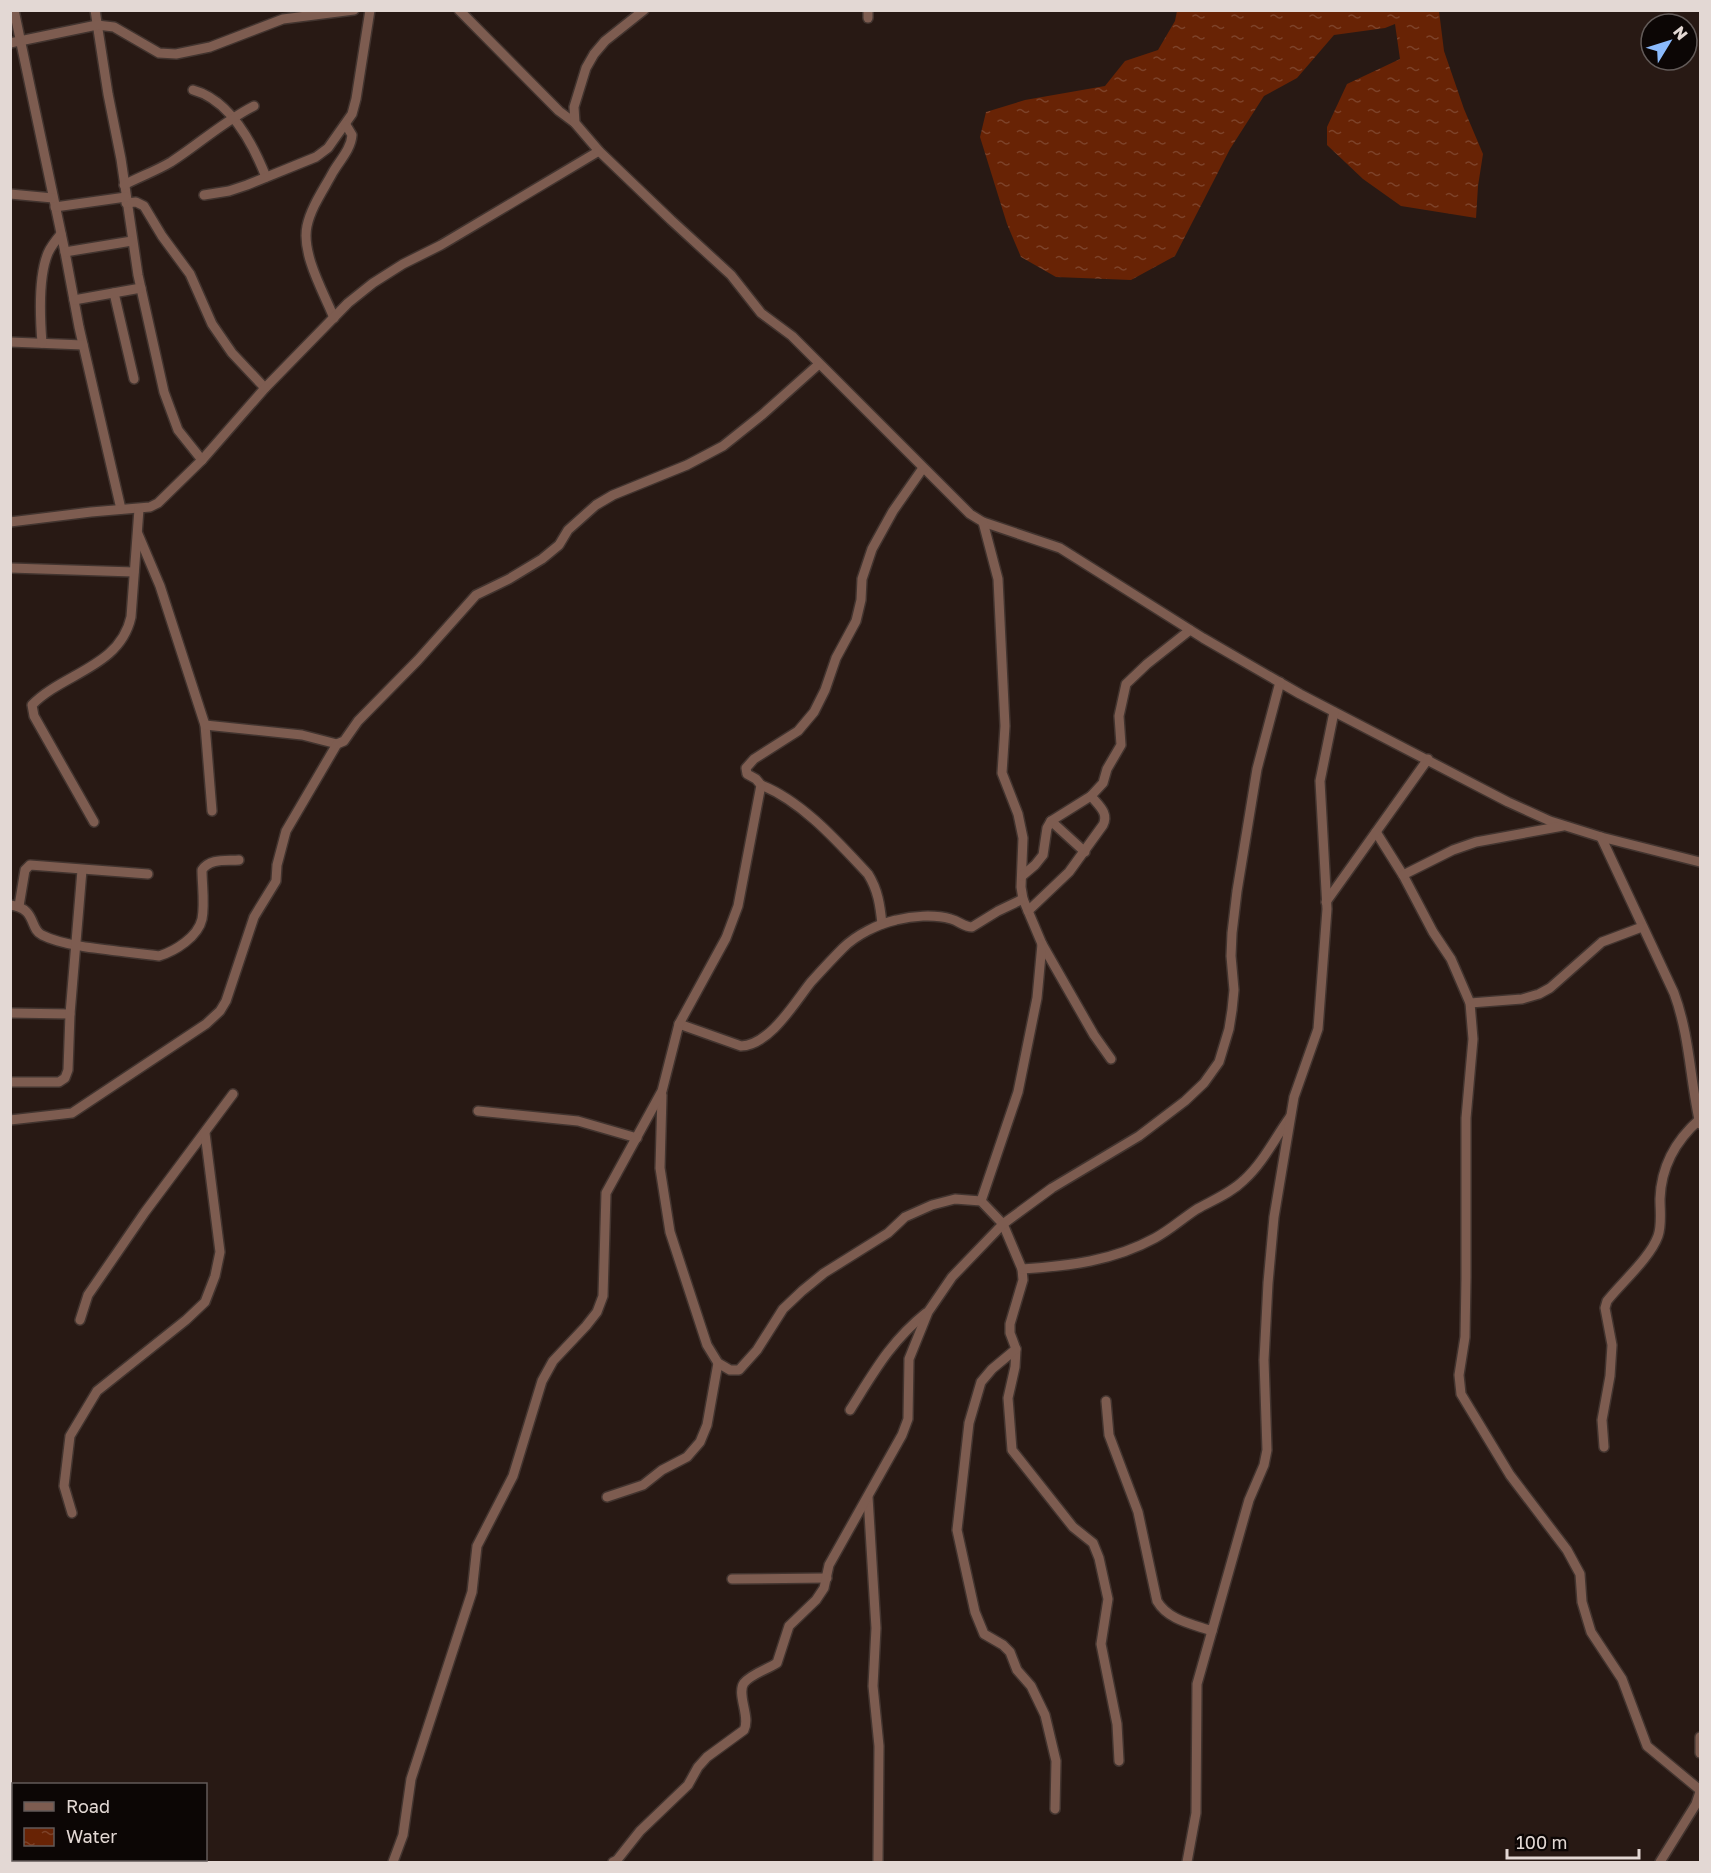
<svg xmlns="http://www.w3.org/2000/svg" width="1711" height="1873" viewBox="0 0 1711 1873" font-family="'Golos Text',sans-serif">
	<defs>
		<pattern id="water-ripples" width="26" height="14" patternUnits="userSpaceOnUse" patternTransform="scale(1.5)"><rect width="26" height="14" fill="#682305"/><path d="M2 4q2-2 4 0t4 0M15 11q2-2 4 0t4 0" fill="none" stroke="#7d4229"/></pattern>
	</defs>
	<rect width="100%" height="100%" fill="#281914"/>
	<polygon fill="url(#water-ripples)" points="1439,11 1444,51 1464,109 1483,154 1478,186 1476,218 1401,206 1363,179 1327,145 1327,127 1347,84 1400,59 1395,24 1385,28 1334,35 1297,78 1264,96 1230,149 1175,256 1131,280 1056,277 1021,257 1007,224 980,137 986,112 1025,100 1105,86 1125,61 1158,50 1175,21 1177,11"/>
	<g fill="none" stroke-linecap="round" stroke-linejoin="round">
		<defs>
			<g id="minor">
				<polyline points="14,10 65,252 79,327 121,509"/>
				<polyline points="95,10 108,94 121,159 138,275 164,392 178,430 202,460"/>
				<polyline points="459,10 559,111 575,123"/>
				<polyline points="644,10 605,41 594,54 586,68 574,107 575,123 599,151 671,220 731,275 761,313 792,336 970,514 983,522 1060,548 1203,638 1300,694 1508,802 1550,821 1601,837 1700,862"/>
				<polyline points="868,10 868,18"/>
				<polyline points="10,43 97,25 114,27 159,53 176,54 210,47 283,19 354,10"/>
				<path d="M193 90C230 100 253 144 266 177"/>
				<path d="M124 185C139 177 156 171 171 162 199 144 224 121 254 106"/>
				<polyline points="10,194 53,198"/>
				<polyline points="204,195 229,191 247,185 316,157 328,148 352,114 356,99 370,10"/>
				<polyline points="126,203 136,202 144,206 162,236 190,274 212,324 232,353 265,388"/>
				<polyline points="55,207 126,197"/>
				<polyline points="65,252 132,241"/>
				<polyline points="114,293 134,379"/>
				<polyline points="74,300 141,288"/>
				<path d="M334 318C324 293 301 254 307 226 311 207 324 189 333 172 340 160 351 149 352 135L346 125"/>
				<polyline points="10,342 83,345"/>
				<path d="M42 343C40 318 38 277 48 253 51 246 56 240 61 234"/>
				<polyline points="10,522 91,512 150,507 158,503 202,460 265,388 348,303 373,283 403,264 441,245 599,151"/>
				<polyline points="983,522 998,579 1005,726 1002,773 1018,814 1023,838 1021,887 1023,899 1042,944 1094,1035 1111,1059"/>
				<polyline points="138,534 160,586 205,725 212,811"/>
				<polyline points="10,568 134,572"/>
				<polyline points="205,725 302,735 337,744"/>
				<path d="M761 785C802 801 838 842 868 874 878 890 880 905 882 924"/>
				<polyline points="1051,821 1085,852"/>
				<path d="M94 822 34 716 32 705C63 673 120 667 131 617L139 509"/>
				<polyline points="1376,832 1403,875 1433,932 1451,959 1470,1003 1473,1039 1466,1118 1466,1278 1465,1337 1459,1375 1461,1394 1510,1475 1567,1550 1580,1574 1582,1602 1591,1632 1622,1679 1647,1746 1700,1790"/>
				<path d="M1601 837 1674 993C1690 1036 1690 1081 1700 1124"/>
				<polyline points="1403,875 1453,850 1476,842 1563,826"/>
				<polyline points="1022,876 1035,865 1043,855 1047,828 1051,821 1091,796 1103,783 1107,769 1121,745 1119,716 1126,684 1147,664 1190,630"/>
				<polyline points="1326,902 1428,759"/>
				<path d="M10 905C37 908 29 929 42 935 69 949 128 951 159 956 175 951 198 937 202 919 205 904 202 885 202 870 210 858 226 861 239 860"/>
				<polyline points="19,906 25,870 30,865 148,874"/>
				<path d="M1028 911 1069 872 1103 825C1109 813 1099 806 1091 796"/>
				<polyline points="1470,1003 1522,999 1539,994 1550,988 1602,942 1642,927"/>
				<polyline points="10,1013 70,1014"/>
				<path d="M679 1024 741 1046C770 1045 795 1002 811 982 821 971 832 959 843 948 856 935 878 924 896 920 912 916 934 914 951 919 959 921 964 927 972 927L998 911 1023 899"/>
				<polyline points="10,1082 59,1082 65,1078 68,1070 70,1014 82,870"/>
				<polyline points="662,1095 660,1168 670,1232 707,1345 718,1363 730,1370 739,1370 757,1350 783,1309 802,1291 824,1273 888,1233 905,1217 932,1205 955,1199 981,1201 1003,1224 1022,1269 1023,1280 1010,1324 1010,1333 1016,1349 1015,1367 1008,1398 1012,1450 1073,1527 1093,1543 1099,1558 1108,1599 1101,1644 1117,1724 1119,1761"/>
				<polyline points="478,1111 578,1121 637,1138"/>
				<polyline points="10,1120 72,1113 206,1024 220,1011 226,1001 254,917 276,881 277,865 286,831 337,744 344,741 358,721 418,660 476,595 509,579 542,559 559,545 568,530 596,505 613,495 687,465 723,446 763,414 819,364"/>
				<polyline points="981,1201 1018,1092 1037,998 1042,944"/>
				<path d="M1022 1269C1069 1266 1113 1261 1155 1238 1170 1230 1183 1218 1197 1209 1213 1200 1231 1193 1244 1180 1263 1163 1275 1138 1290 1117"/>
				<polyline points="80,1320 88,1295 145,1212 233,1094"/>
				<polyline points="1016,1349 992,1369 981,1382 969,1423 957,1530 975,1612 984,1634 1003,1645 1010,1652 1017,1670 1031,1686 1045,1715 1056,1761 1055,1809"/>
				<path d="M1106 1401 1109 1435 1138 1512 1157 1601C1168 1620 1192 1624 1212 1631"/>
				<path d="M850 1410C874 1372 890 1342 926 1313"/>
				<path d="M1604 1447 1602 1420 1610 1376 1612 1345 1605 1308 1607 1301C1622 1282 1650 1258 1658 1236 1662 1225 1660 1211 1660 1199 1661 1167 1676 1140 1700 1119"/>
				<polyline points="607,1497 643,1485 662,1470 687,1457 700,1442 707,1425 718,1363"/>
				<polyline points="868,1497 876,1628 873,1686 879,1746 878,1862"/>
				<polyline points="72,1513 64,1486 70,1436 97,1391 186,1320 205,1302 215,1276 220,1252 205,1133"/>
				<polyline points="732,1579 827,1578"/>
				<polyline points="1700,1737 1700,1753"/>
				<polyline points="393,1862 403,1835 411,1779 472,1592 477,1546 513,1476 542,1381 553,1361 586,1326 597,1312 603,1296 606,1193 662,1091 679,1024 726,938 738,906 761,785 756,779 747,774 746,768 754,759 798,731 814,712 825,690 836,658 856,621 861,600 862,579 872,549 893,511 923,468"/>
				<path d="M613 1862 617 1860 640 1831 688 1785 698 1767 707 1757 744 1730C751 1717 736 1694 744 1683 751 1674 768 1669 777 1663L789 1626 816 1600 824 1588 829 1565 902 1435 908 1419 909 1359 928 1312 952 1277 1003 1224 1052 1188 1139 1136 1185 1101 1204 1083 1219 1062 1229 1029 1232 1010 1234 990 1231 956 1232 933 1237 891 1257 769 1280 682"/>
				<polyline points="1187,1862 1196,1813 1197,1684 1249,1500 1264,1465 1267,1450 1264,1360 1268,1283 1274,1217 1294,1097 1318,1029 1327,909 1320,781 1334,712"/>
				<polyline points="1660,1862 1696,1804 1700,1792"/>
			</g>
		</defs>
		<use href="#minor" stroke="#42342f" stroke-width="12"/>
		<use href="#minor" stroke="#7d5c50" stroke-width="9"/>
	</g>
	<rect width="1711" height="1873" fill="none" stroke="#e3d8d4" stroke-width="24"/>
	<rect x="12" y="1783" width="195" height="78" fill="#0c0605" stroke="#625a58" stroke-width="1.5"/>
	<rect x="24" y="1802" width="30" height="9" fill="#7d5c50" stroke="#625a58" stroke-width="1.5"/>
	<text x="66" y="1813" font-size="18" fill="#e3d8d4">Road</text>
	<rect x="24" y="1828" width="30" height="18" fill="url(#water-ripples)" stroke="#625a58" stroke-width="1.5"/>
	<text x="66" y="1843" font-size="18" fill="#e3d8d4">Water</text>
	<g transform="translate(1669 42) rotate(52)"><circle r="28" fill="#0c0605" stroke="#625a58" stroke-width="1.5"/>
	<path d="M0-4.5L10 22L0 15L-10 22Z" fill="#8bbafc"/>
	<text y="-9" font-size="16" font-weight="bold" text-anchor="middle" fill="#e3d8d4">N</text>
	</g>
	<path d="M1507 1849v9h132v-9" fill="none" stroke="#e3d8d4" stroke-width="3"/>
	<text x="1516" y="1849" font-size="18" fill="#e3d8d4" stroke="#0c0605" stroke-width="4.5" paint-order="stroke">100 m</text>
</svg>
